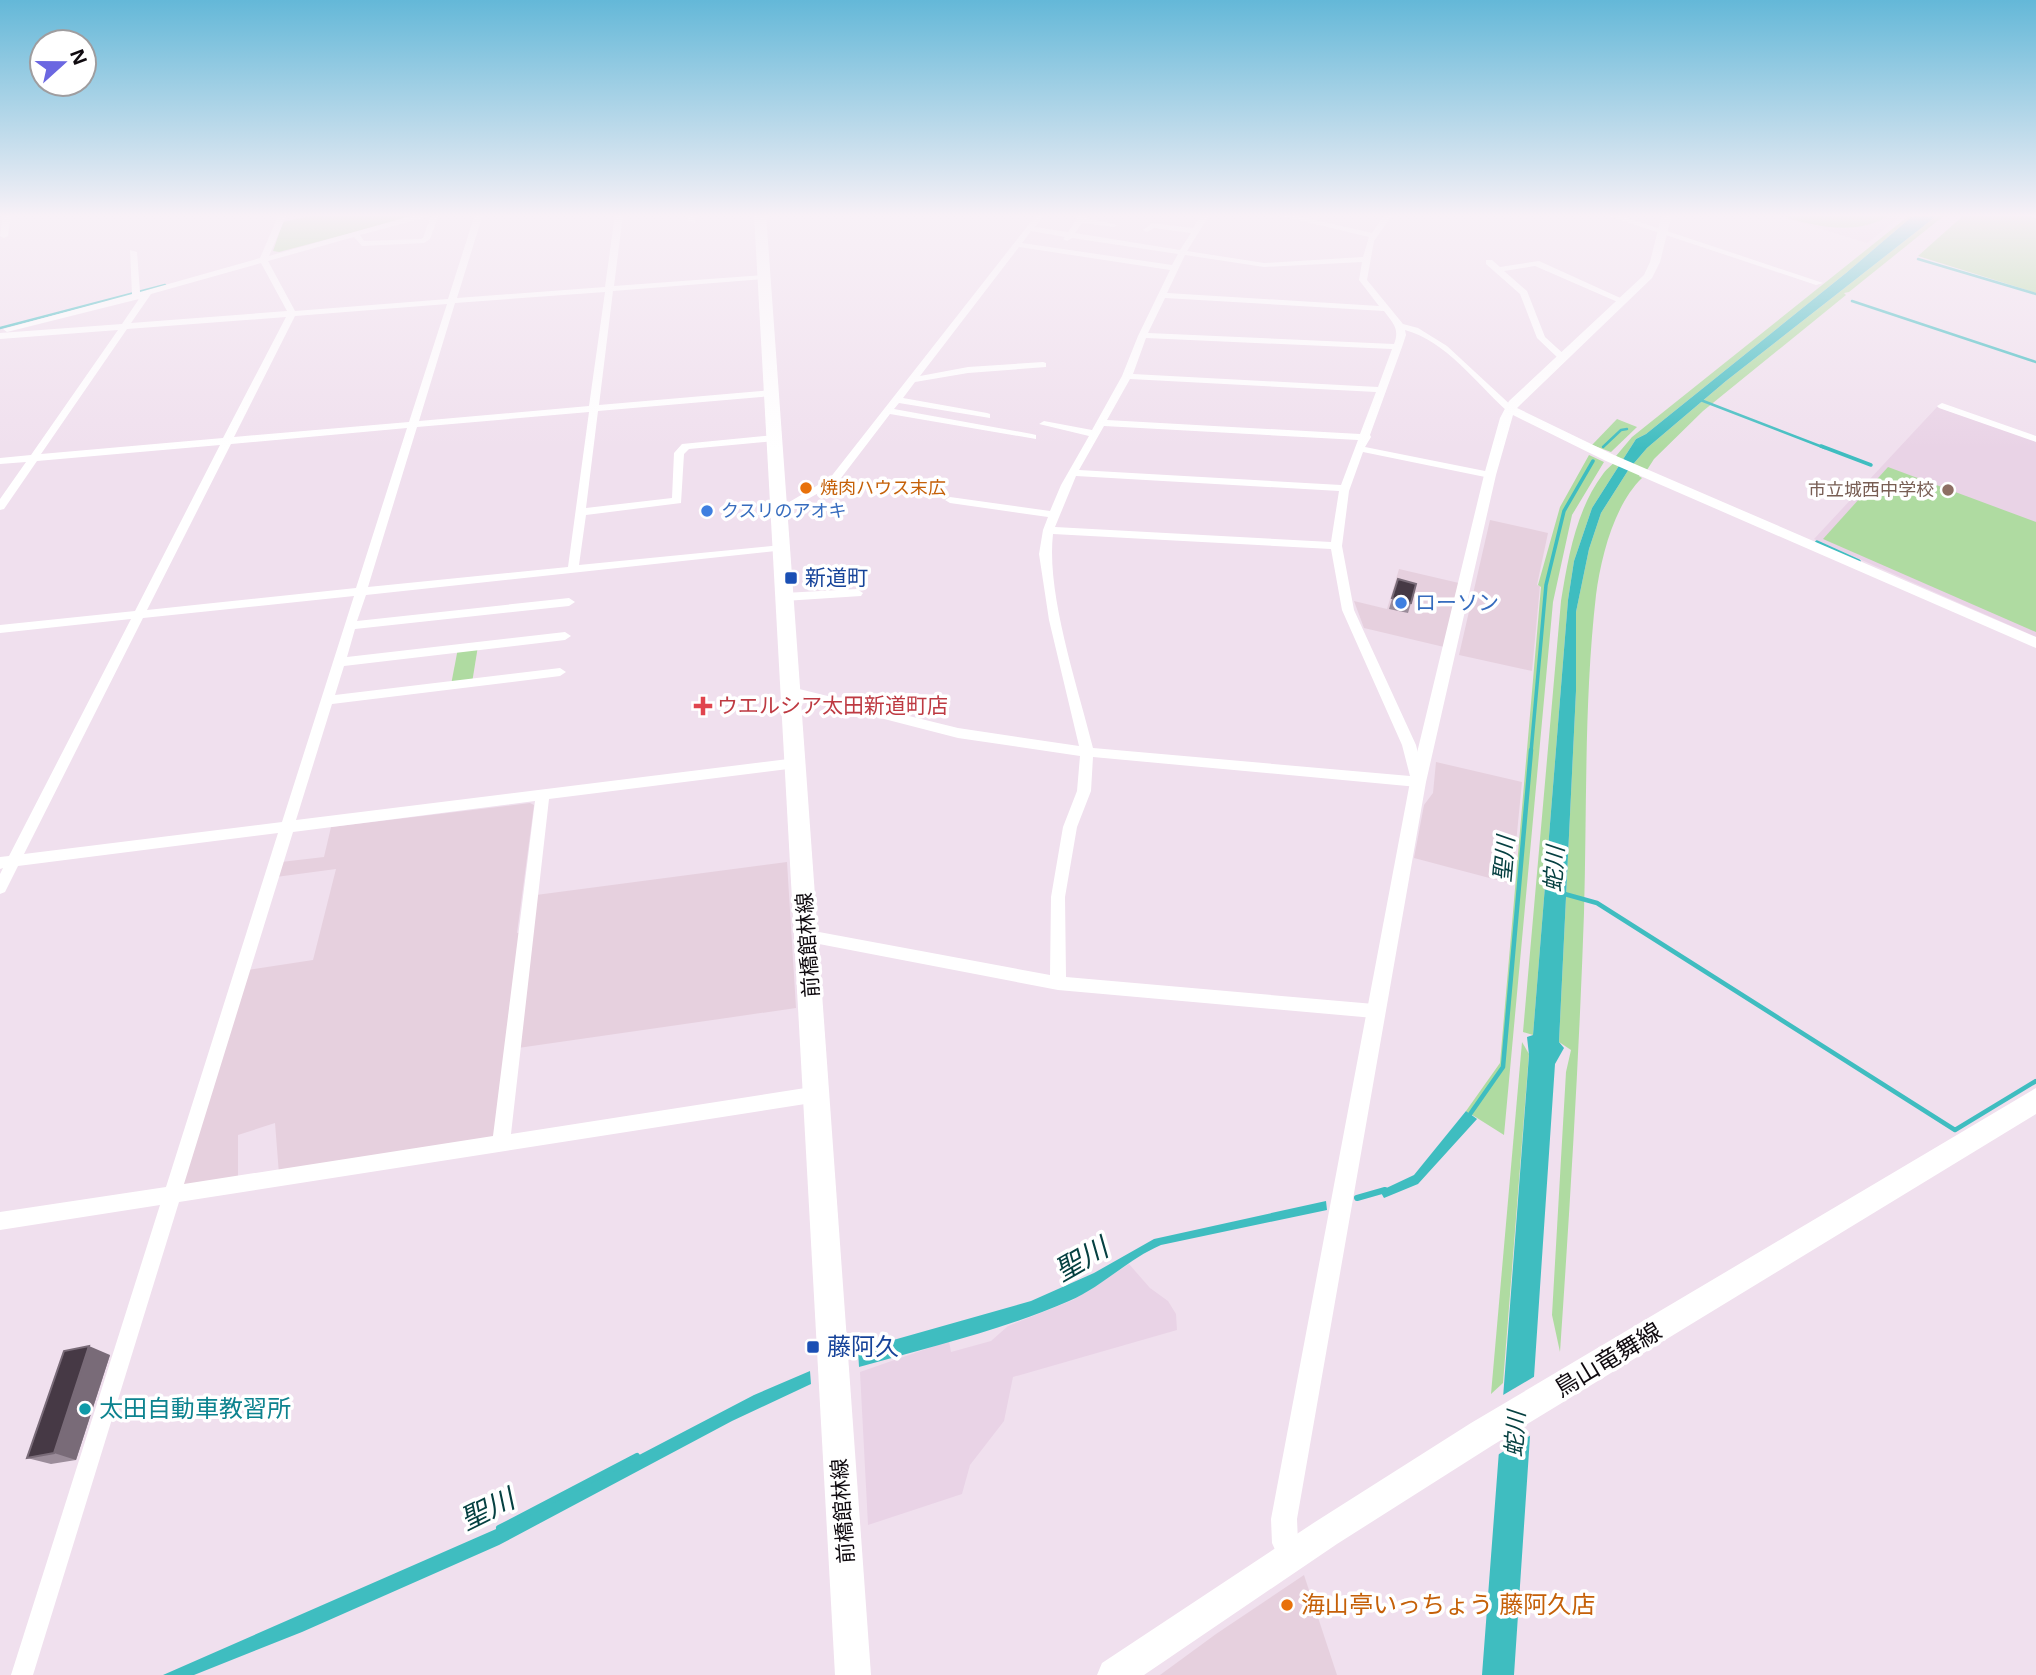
<svg xmlns="http://www.w3.org/2000/svg" width="2036" height="1675" viewBox="0 0 2036 1675" font-family="'Open Sans','Noto Sans JP',sans-serif">
	<rect width="100%" height="100%" fill="#f0e0ee"/>
	<g fill="#e6d0de">
		<polygon points="1490,520 1548,533 1537,585 1540,586 1532,671 1459,655"/>
		<polygon points="1399,569 1459,583 1444,647 1364,628 1354,601 1387,609"/>
		<polygon points="1436,762 1522,782 1512,884 1414,858 1424,805 1433,793"/>
		<polygon points="530,803 534,805 517,933 532,930 536,895 787,862 796,1008 518,1048 493,1139 279,1174 275,1123 238,1135 238,1178 182,1188 247,970 313,960 336,869 276,877 281,862 324,857 331,827"/>
		<polygon points="1304,1575 1337,1675 1160,1675 1216,1634"/>
	</g>
	<g fill="#e9d3e6">
		<polygon points="1772,214 1904,214 1867,243"/>
		<polygon points="1937,407 2036,441 2036,637 1814,539"/>
		<polygon points="1129,1264 1150,1288 1168,1301 1176,1314 1177,1330 1013,1377 1004,1421 970,1465 962,1494 868,1525 860,1372 949,1341 951,1352 991,1341 1008,1326 1073,1300"/>
	</g>
	<g fill="#afdba1">
		<polygon points="319,214 423,214 279,252 273,251 283,222"/>
		<path d="M1788 214H1891C1863 235 1820 228 1788 218Z"/>
		<path d="M1911 214H1915L1846 273 1646 434 1636 439 1592 508 1574 561 1568 600 1533 1035 1523 1032 1561 601C1568 558 1576 510 1603 474 1608 467 1613 465 1618 458L1616 456 1632 437Z"/>
		<path d="M1939 214H1946L1849 292 1844 293 1846 295 1703 411 1654 459 1647 470 1643 469 1639 476 1642 478C1614 505 1601 557 1596 595 1584 700 1587 807 1584 913 1579 1059 1570 1205 1560 1352L1552 1315 1566 1072 1571 1050 1559 1042 1576 691V612L1589 549 1601 513 1629 469 1647 448 1726 381Z"/>
		<polygon points="1965,214 2023,214 2036,218 2036,293 1918,256"/>
		<polygon points="1617,419 1637,427 1611,452 1592,445"/>
		<polygon points="1589,455 1604,462 1572,515 1553,602 1504,1135 1466,1111 1500,1063 1541,587 1538,585 1560,507"/>
		<polygon points="1888,467 2036,522 2036,632 1823,539"/>
		<polygon points="478,646 472,683 451,685 458,648"/>
		<polygon points="1522,1042 1529,1054 1503,1383 1491,1394"/>
	</g>
	<g fill="#3fbdc0">
		<polygon points="1915,214 1939,214 1726,381 1647,448 1629,469 1601,513 1589,549 1576,612 1576,691 1559,1042 1564,1048 1555,1064 1514,1675 1482,1675 1529,1055 1527,1037 1533,1035 1568,600 1574,561 1592,508 1636,439 1646,434 1846,273"/>
		<polygon points="1466,1111 1477,1119 1418,1184 1384,1198 1380,1191 1414,1175"/>
		<path d="M1326 1201 1327 1210 1161 1245C1128 1259 1102 1287 1069 1301 1002 1330 930 1347 859 1367L858 1350 1031 1301 1094 1273 1154 1239Z"/>
		<polygon points="810,1371 811,1384 732,1421 499,1545 302,1632 194,1675 163,1675 503,1526 754,1395"/>
	</g>
	<polygon fill="#f0e0ee" points="1537,1375 1533,1434 1494,1457 1498,1398"/>
	<g fill="none" stroke-linecap="round" stroke-linejoin="round">
		<g stroke="#3fbdc0" stroke-width="2.5">
			<polyline points="1918,259 2036,294"/>
			<polyline points="1852,301 2036,362"/>
			<polyline points="0,328 165,285"/>
			<polyline points="1698,399 1825,448"/>
			<polyline points="1603,447 1621,430 1627,429"/>
		</g>
		<g stroke="#3fbdc0" stroke-width="3.5">
			<polyline points="1821,446 1871,465"/>
			<polyline points="1817,542 1859,561"/>
			<polyline points="1531,752 1546,585 1564,511 1593,461"/>
		</g>
		<g stroke="#3fbdc0" stroke-width="4.5">
			<polyline points="1561,893 1597,903 1955,1130 2036,1081"/>
			<polyline points="1468,1117 1503,1067 1531,750"/>
		</g>
		<g stroke="#3fbdc0" stroke-width="6">
			<polyline points="1357,1198 1385,1190"/>
			<polyline points="499,1528 637,1456"/>
		</g>
		<g fill="#fff" fill-rule="evenodd">
			<polygon points="3,214 11,214 8,236 4,238 0,236"/>
			<path d="M279 214H287L269 256 418 214H439L430 239 424 243 362 246 354 237 268 261 295 311 448 299 475 214H483L457 298 605 287 615 214H623L614 286 764 275 768 277 764 279 613 291 599 405 772 390 777 393 772 396 598 411 586 508 672 498 674 453 682 444 774 435 779 438 774 441 689 449 684 454 681 503 586 515 579 565 781 545 787 548 785 550 366 595 357 621 569 598 575 602 569 606 355 629 347 657 565 632 571 636 565 640 344 666 335 695 560 668 566 672 560 676 332 704 296 820 796 758 801 760 803 763 796 768 549 799 511 1134 818 1086 824 1089 826 1094 824 1099 818 1102 179 1202 33 1675H11L160 1205 0 1230V1212L166 1187 278 833 18 866 5 892 0 894V874L3 868 0 869V857L9 856 131 619 0 633V625L135 611 220 445 37 461 4 509 0 510V499L26 462 0 464V458L31 455 118 330 0 339V333L122 324 141 296 139 299 7 332 3 329 132 294 130 250 137 252 140 292 260 258ZM431 216 423 238 420 239 364 241 360 235ZM261 263 287 311 131 323 151 294ZM605 292 589 406 419 421 455 303ZM447 304 409 422 234 437 295 316ZM286 317 223 438 41 454 127 329ZM589 412 568 567 368 587 417 427ZM407 428 356 588 147 610 231 444ZM354 596 282 822 24 854 143 618ZM535 801 493 1136 184 1184 293 832Z"/>
			<polygon points="689,214 697,214 695,223 688,221"/>
			<path d="M1037 214H1045L1035 227 1068 232 1078 217 1073 214H1086L1085 218 1118 225 1114 227 1082 223 1075 233 1180 250 1191 233 1154 228 1147 232 1143 230 1152 223 1193 228 1202 214H1210L1187 251 1264 263 1363 257 1369 237 1273 214H1289L1372 233 1385 214H1393L1374 241 1367 280 1403 324 1418 328 1447 346 1515 409 1507 411C1477 384 1446 341 1405 330L1406 335 1402 347 1370 435 1371 437 1365 447 1490 472 1495 475 1490 478 1363 452 1349 491 1342 546 1354 610 1416 745 1425 782 1423 786 1418 787 1093 757 1091 791 1077 827 1065 897 1066 977 1374 1004 1380 1006 1382 1011 1380 1016 1374 1018 1058 990 819 944 802 943 799 939 802 935 819 932 1050 975 1051 897 1063 827 1077 791 1080 756 958 738 791 695 785 691 791 687 958 728 1079 746 1049 620 1039 554 1043 530 1048 517 950 503 945 500 950 497 1050 511 1061 485 1089 436 1039 424 1044 421 1092 430 1122 376 1138 336 1170 270 1019 247 920 376 968 367 1043 362 1046 363V367L968 373 915 382 903 398 987 413 990 414V418L899 403 894 409 1032 434 1036 435V439L890 414 838 482 783 513 779 514 774 511 830 478ZM1031 231 1065 237 1063 239 1067 241 1072 238 1178 254 1172 265 1022 243ZM1185 255 1264 267 1362 262 1359 280 1379 306 1167 293ZM1165 298 1384 311C1393 323 1400 329 1394 344L1148 333ZM1146 338 1392 349 1378 387 1133 374ZM1130 379 1376 392 1360 434 1107 420ZM1104 426 1358 440 1341 485 1079 470ZM1076 476 1339 491 1331 542 1055 527ZM1053 534 1331 549 1342 610 1402 745 1410 776 1093 748C1078 687 1046 594 1053 534Z"/>
			<polygon points="1603,214 1616,214 1823,283 1816,285"/>
			<polygon points="1486,260 1492,260 1500,267 1539,261 1627,301 1620,303 1535,266 1504,271 1527,291 1545,337 1567,357 1559,359 1537,338 1520,294 1486,264"/>
			<polygon points="1942,403 2036,436 2036,442 1939,408 1937,406"/>
			<polygon points="857,589 863,593 861,596 784,601 778,597 784,593"/>
		</g>
		<polygon fill="#fff" fill-rule="evenodd" points="1662,214 1672,214 1660,262 1652,278 1517,408 1614,455 2036,637 2036,648 1606,461 1513,415 1496,475 1426,782 1297,1519 1298,1542 1304,1556 1300,1565 1291,1569 1282,1565 1272,1543 1271,1519 1410,782 1484,475 1500,418 1509,401 1644,275 1650,262"/>
		<polygon fill="#fff" fill-rule="evenodd" points="2036,1088 2036,1114 1493,1445 1337,1544 1144,1675 1097,1675 1102,1663 1315,1522 1471,1423"/>
		<polygon fill="#fff" fill-rule="evenodd" points="754,214 766,214 871,1675 835,1675"/>
	</g>
	<g fill="#9b8c9a">
		<polygon points="1398,579 1411,603 1408,613 1389,609"/>
		<polygon points="110,1355 76,1460 51,1464 27,1458"/>
	</g>
	<polygon fill="#796b78" points="89,1346 110,1355 76,1460 54,1453"/>
	<g fill="#463945" stroke="#796b78" stroke-width="2">
		<polygon points="1398,579 1416,584 1411,603 1392,598"/>
		<polygon points="89,1346 54,1453 27,1458 64,1351"/>
	</g>
	<linearGradient id="sky" x2="0" y2="1"><stop stop-color="#64b8d8"/><stop offset="0.48" stop-color="#f8f1f7"/><stop offset="1" stop-color="#f8f1f7" stop-opacity="0"/></linearGradient>
	<rect width="2036" height="449" fill="url(#sky)"/>
	<g fill="#e8710a" stroke="#fff" stroke-width="2.5">
		<circle cx="806" cy="488" r="7"/>
		<circle cx="1287" cy="1605" r="7"/>
	</g>
	<circle fill="#8d6e63" stroke="#fff" stroke-width="2.5" cx="1948" cy="490" r="7"/>
	<g fill="#3f7fe0" stroke="#fff" stroke-width="2.5">
		<circle cx="707" cy="511" r="7"/>
		<circle cx="1401" cy="603" r="7"/>
	</g>
	<g fill="#1a4fb4" stroke="#fff" stroke-width="2.5">
		<rect x="784" y="571" width="14" height="14" rx="3.5"/>
		<rect x="806" y="1340" width="14" height="14" rx="3.5"/>
	</g>
	<path fill="#e0444e" stroke="#fff" stroke-width="2.5" d="M699.5 695.5h7v7h7v7h-7v7h-7v-7h-7v-7h7z"/>
	<circle fill="#0f9aa8" stroke="#fff" stroke-width="2.5" cx="85" cy="1409" r="7"/>
	<g text-anchor="middle" stroke-width="7" stroke-linejoin="round" paint-order="stroke">
		<g font-size="18" fill="#c56008" stroke="#fff" text-anchor="start">
			<text x="820" y="494">焼肉ハウス末広</text>
		</g>
		<g font-size="18" fill="#785e54" stroke="#fff" text-anchor="end">
			<text x="1934" y="496">市立城西中学校</text>
		</g>
		<g font-size="18" fill="#366cbe" stroke="#fff" text-anchor="start">
			<text x="721" y="517">クスリのアオキ</text>
		</g>
		<g font-size="21" fill="#164399" stroke="#fff" text-anchor="start">
			<text x="805" y="585">新道町</text>
		</g>
		<g font-size="21" fill="#366cbe" stroke="#fff" text-anchor="start">
			<text x="1415" y="610">ローソン</text>
		</g>
		<g font-size="21" fill="#be3a42" stroke="#fff" text-anchor="start">
			<text x="717" y="713">ウエルシア太田新道町店</text>
		</g>
		<g font-size="21" fill="#100b10" stroke="#fff">
			<text transform="translate(808 945) rotate(-94)" y="7">前橋館林線</text>
			<text transform="translate(843 1511) rotate(-94)" y="7">前橋館林線</text>
		</g>
		<g font-size="23" font-style="italic" fill="#054041" stroke="#fff">
			<text transform="translate(1504 859) rotate(-85)" y="8">聖川</text>
			<text transform="translate(1554 869) rotate(-86)" y="8">蛇川</text>
			<text transform="translate(1515 1434) rotate(-86)" y="8">蛇川</text>
		</g>
		<g font-size="24" fill="#164399" stroke="#fff" text-anchor="start">
			<text x="827" y="1355">藤阿久</text>
		</g>
		<g font-size="24" fill="#100b10" stroke="#fff">
			<text transform="translate(1608 1360) rotate(-31)" y="8">鳥山竜舞線</text>
		</g>
		<g font-size="24" fill="#0d838f" stroke="#fff" text-anchor="start">
			<text x="99" y="1417">太田自動車教習所</text>
		</g>
		<g font-size="24" fill="#c56008" stroke="#fff" text-anchor="start">
			<text x="1301" y="1613">海山亭いっちょう 藤阿久店</text>
		</g>
		<g font-size="28" font-style="italic" fill="#054041" stroke="#fff">
			<text transform="translate(1081 1259) rotate(-30)" y="10">聖川</text>
			<text transform="translate(487 1509) rotate(-26)" y="10">聖川</text>
		</g>
	</g>
	<g transform="translate(63 63) rotate(69)"><circle r="33" fill="#ffffff" stroke="#9f9d9f" stroke-width="2"/>
	<path d="M0-5L12 26L0 18L-12 26Z" fill="#6b67e1"/>
	<text y="-10" font-size="19" font-weight="bold" text-anchor="middle" fill="#100b10">N</text>
	</g>
</svg>
